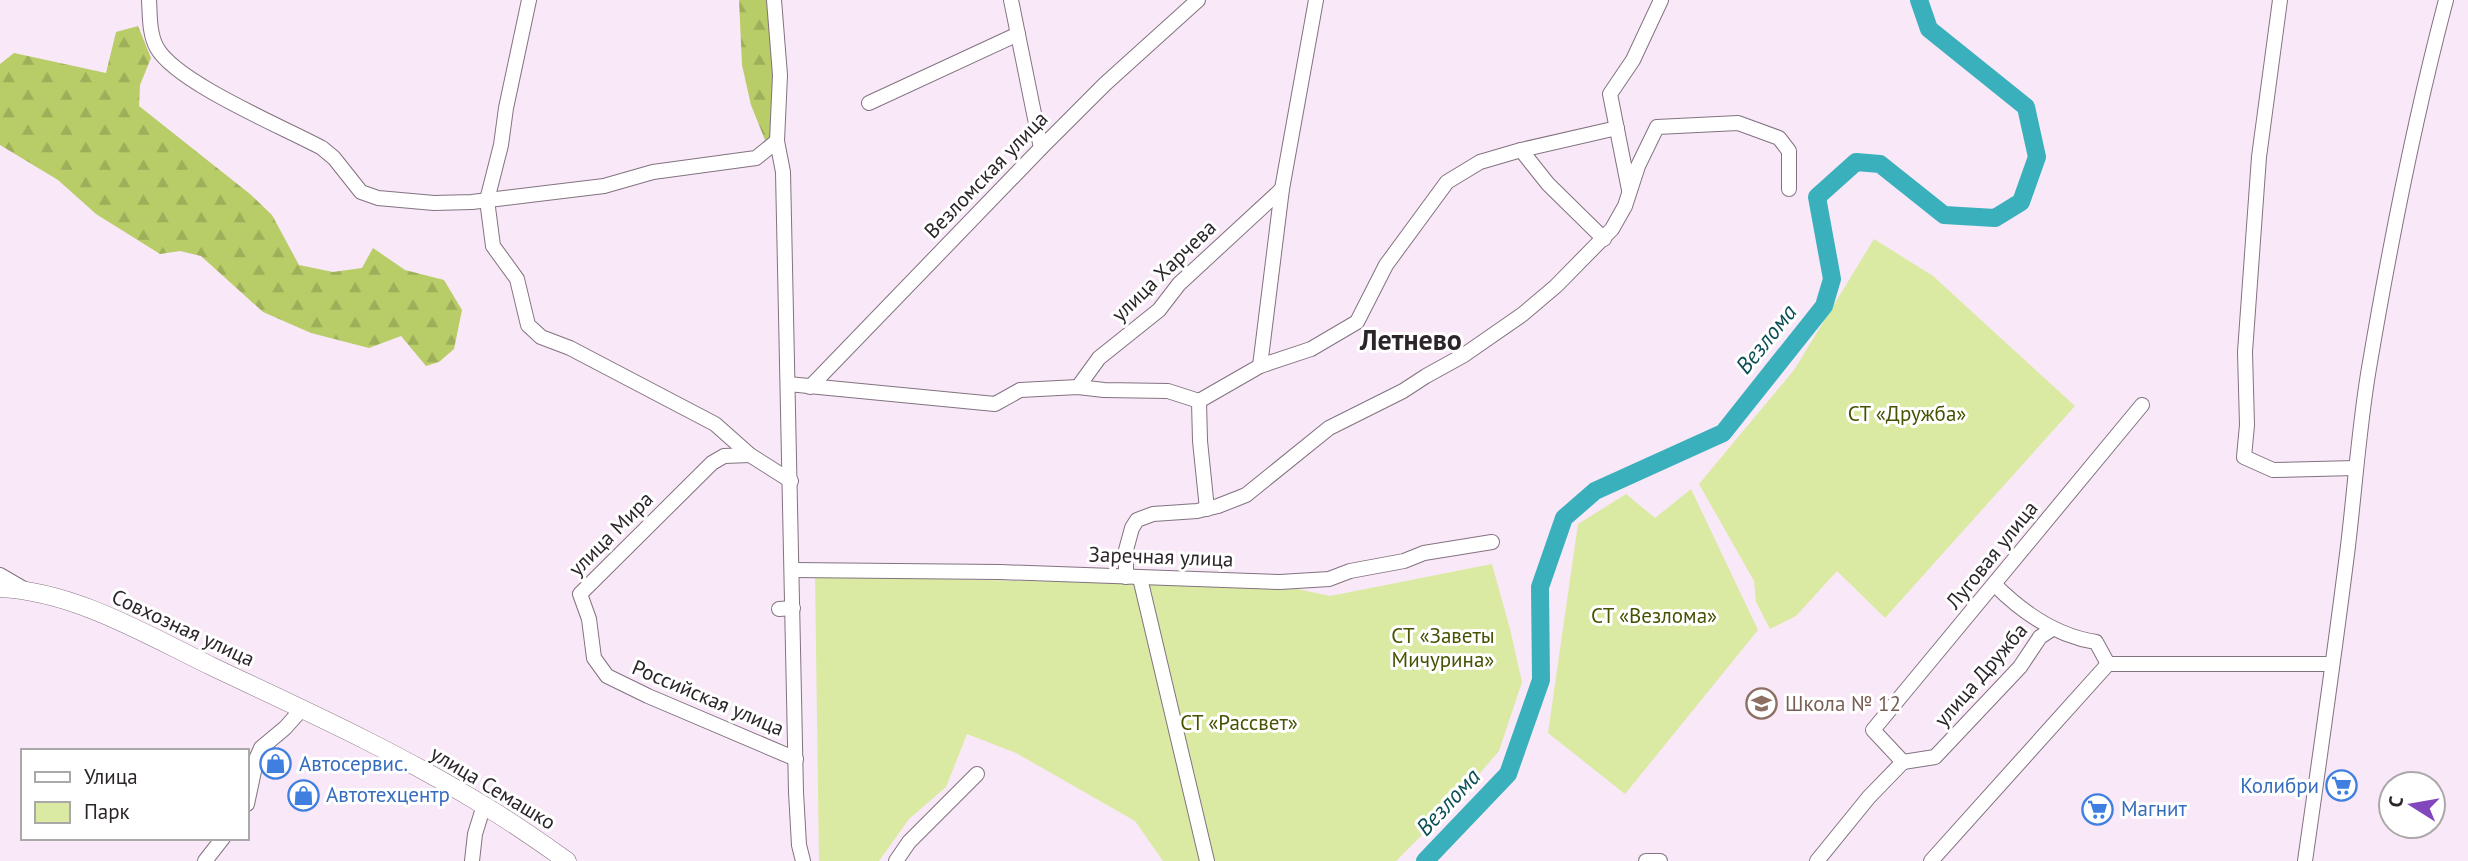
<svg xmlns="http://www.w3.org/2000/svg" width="2468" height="861" viewBox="0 0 2468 861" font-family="'PT Sans',sans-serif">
	<defs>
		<pattern id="forest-firs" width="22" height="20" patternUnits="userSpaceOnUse" patternTransform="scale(1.75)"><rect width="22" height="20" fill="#b8cc67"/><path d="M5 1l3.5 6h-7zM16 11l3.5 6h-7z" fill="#9eaf5a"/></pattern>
	</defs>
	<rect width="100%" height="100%" fill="#f9e8f7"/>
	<g fill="url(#forest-firs)">
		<polygon points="739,0 767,0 776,90 777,141 767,145 751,105 742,65"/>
		<polygon points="138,26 151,58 140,85 139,106 250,194 272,215 299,265 333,272 362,268 373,248 405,270 444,280 462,310 454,349 439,362 426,366 401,336 369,348 311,333 263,312 201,256 180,251 160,254 96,214 58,180 0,145 0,64 14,53 106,73 116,32"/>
	</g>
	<g fill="#daeaa2">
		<polygon points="1874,239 1933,276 2075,406 1885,618 1837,571 1796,616 1770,629 1756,602 1754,581 1699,484 1794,370"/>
		<polygon points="1691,489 1758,630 1625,794 1548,733 1578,524 1626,494 1655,518"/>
		<polygon points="1492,564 1511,633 1522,682 1499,751 1454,803 1396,861 1163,861 1135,821 1016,753 967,734 946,787 909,819 879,861 819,861 815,576 1288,587 1330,596"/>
	</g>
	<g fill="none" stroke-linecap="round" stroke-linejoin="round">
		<polyline stroke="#3ab0bc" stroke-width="18" points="1425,861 1508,774 1541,680 1540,587 1564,518 1595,491 1723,433 1824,306 1832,279 1817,197 1856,162 1880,164 1944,215 1995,218 2021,202 2037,157 2026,107 1929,29 1919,0"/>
		<defs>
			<g id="minor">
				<path d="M149 0C150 15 149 34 157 48 177 83 283 127 322 148L334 158 361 192 378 198 434 203 472 202 604 186 653 172 756 158 777 141"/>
				<polyline points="529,0 506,108 501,145 487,200 493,246 517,279 528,325 541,337 570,348 715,424 750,455 791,481"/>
				<polyline points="774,0 780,75 777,141 783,172 796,792 799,845 803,861"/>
				<polyline points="1011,0 1041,148"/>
				<polyline points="2280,0 2259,157 2245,352 2247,425 2244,457 2273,470 2355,468"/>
				<polyline points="869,103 1018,34"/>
				<polyline points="1521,150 1548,184 1604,239"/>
				<polyline points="1629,190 1610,94 1633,60 1661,0"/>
				<polyline points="1260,366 1282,189 1316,0"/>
				<polyline points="788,384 995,404 1020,390 1078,387 1104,390 1168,391 1199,401 1200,441 1207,509"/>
				<polyline points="810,387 1041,148 1105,84 1198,0"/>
				<polyline points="1078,387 1099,358 1159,310 1179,284 1282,189"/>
				<polyline points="1199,401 1260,366 1311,349 1357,322 1386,265 1447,182 1480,162 1521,150 1617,128"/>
				<polyline points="750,455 724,456 712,463 580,594 589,619 594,658 607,676 648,696 796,759"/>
				<polyline points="792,570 1000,572 1280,582 1329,579 1350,571 1404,561 1424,553 1492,542"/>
				<polyline points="0,575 24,589"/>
				<polyline points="1126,577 1126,550 1132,528 1137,520 1153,514 1197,511 1218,506 1246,495 1329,428 1403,391 1426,376 1464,355 1523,314 1556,286 1612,229 1625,206 1638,166 1657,127 1738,123 1779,138 1789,151 1789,189"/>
				<polyline points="1140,578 1207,861"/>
				<path d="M1995 585C2022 612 2057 636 2096 642L2108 664"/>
				<polyline points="779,609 793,608"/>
				<polyline points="1903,762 1873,730 2142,405"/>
				<polyline points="1903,762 1935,757 2020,667 2040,637 2052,629"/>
				<polyline points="247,804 257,757 261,748 285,728 302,709"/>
				<polyline points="205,861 223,838"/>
				<polyline points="472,861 475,834 484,805"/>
				<polyline points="896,861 909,842 977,774"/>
				<polyline points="1646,861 1660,861"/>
				<polyline points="1817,861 1869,797 1903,762"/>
				<polyline points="1931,861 2108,664 2332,664"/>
				<path d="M2305 861C2320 756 2335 651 2348 546 2355 487 2359 427 2369 368 2390 244 2414 121 2446 0"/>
			</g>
			<path id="major" d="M0 588C76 592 145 634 213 667 304 710 397 752 483 805 512 822 540 842 567 861"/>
		</defs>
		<use href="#minor" stroke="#827380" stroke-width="16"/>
		<use href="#major" stroke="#827380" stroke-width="19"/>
		<use href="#minor" stroke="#fff" stroke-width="14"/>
		<use href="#major" stroke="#fff" stroke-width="18"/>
	</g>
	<defs>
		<symbol id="school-ring" viewBox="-11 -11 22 22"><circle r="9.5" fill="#fff" stroke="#8d6e63" stroke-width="1.5"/><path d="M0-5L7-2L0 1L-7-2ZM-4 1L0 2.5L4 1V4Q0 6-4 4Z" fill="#8d6e63"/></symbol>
		<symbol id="shop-ring" viewBox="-11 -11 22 22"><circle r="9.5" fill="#fff" stroke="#3f7fe0" stroke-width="1.5"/><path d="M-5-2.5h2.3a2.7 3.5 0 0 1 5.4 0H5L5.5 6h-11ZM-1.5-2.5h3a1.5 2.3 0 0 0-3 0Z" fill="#3f7fe0"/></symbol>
		<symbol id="supermarket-ring" viewBox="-11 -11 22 22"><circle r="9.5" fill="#fff" stroke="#3f7fe0" stroke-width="1.5"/><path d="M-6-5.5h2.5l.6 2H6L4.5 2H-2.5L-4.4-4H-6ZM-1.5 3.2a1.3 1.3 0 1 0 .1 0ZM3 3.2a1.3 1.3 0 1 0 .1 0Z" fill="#3f7fe0"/></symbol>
	</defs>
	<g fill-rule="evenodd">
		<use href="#school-ring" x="1744" y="686" width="35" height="35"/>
		<use href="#shop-ring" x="258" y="746" width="35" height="35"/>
		<use href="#supermarket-ring" x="2324" y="768" width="35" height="35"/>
		<use href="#shop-ring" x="286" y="778" width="35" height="35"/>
		<use href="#supermarket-ring" x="2080" y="792" width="35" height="35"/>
	</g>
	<g text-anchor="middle" stroke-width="6" stroke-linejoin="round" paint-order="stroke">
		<g font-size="21" fill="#2c262b" stroke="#fff">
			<text transform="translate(986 175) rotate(-46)" y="7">Везломская улица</text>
			<text transform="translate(1164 271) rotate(-44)" y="7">улица Харчева</text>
			<text transform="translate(611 534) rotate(-45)" y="7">улица Мира</text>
			<text transform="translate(1992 555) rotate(-51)" y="7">Луговая улица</text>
			<text transform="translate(1161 557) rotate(2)" y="7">Заречная улица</text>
			<text transform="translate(183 628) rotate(25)" y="7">Совхозная улица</text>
			<text transform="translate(1981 675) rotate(-49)" y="7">улица Дружба</text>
			<text transform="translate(708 698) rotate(23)" y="7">Российская улица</text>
			<text transform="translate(493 788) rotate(31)" y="7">улица Семашко</text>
		</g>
		<g font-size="21" fill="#475203" stroke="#fff">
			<text x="1907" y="421">СТ «Дружба»</text>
			<text x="1654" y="623">СТ «Везлома»</text>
			<text x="1443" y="643">СТ «Заветы<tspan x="1443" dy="24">Мичурина»</tspan></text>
			<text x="1239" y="730">СТ «Рассвет»</text>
		</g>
		<g font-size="21" fill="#785e54" stroke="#fff" text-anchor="start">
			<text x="1785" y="711">Школа № 12</text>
		</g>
		<g font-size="21" fill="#366cbe" stroke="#fff" text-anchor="start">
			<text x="299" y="771">Автосервис.</text>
			<text x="2319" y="793" text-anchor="end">Колибри</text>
			<text x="326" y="802">Автотехцентр</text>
			<text x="2121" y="816">Магнит</text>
		</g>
		<g font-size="23" font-style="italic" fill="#0a4f56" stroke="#fff">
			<text transform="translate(1766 339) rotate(-51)" y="8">Везлома</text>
			<text transform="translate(1448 802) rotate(-47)" y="8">Везлома</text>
		</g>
		<g font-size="28" font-weight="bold" fill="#2c262b" stroke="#fff">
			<text x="1411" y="350">Летнево</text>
		</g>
	</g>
	<rect x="21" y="749" width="228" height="91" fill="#ffffff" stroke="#aba8aa" stroke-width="2"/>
	<rect x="35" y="772" width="35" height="10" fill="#ffffff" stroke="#aba8aa" stroke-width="2"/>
	<text x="84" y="784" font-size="21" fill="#2c262b">Улица</text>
	<rect x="35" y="802" width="35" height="21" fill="#daeaa2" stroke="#aba8aa" stroke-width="2"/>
	<text x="84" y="819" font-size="21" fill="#2c262b">Парк</text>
	<g transform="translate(2412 805) rotate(281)"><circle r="33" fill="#ffffff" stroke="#aba8aa" stroke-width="2"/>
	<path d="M0-5L12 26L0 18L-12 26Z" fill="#8347bd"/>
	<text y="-10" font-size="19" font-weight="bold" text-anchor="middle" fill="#2c262b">С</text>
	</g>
</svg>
